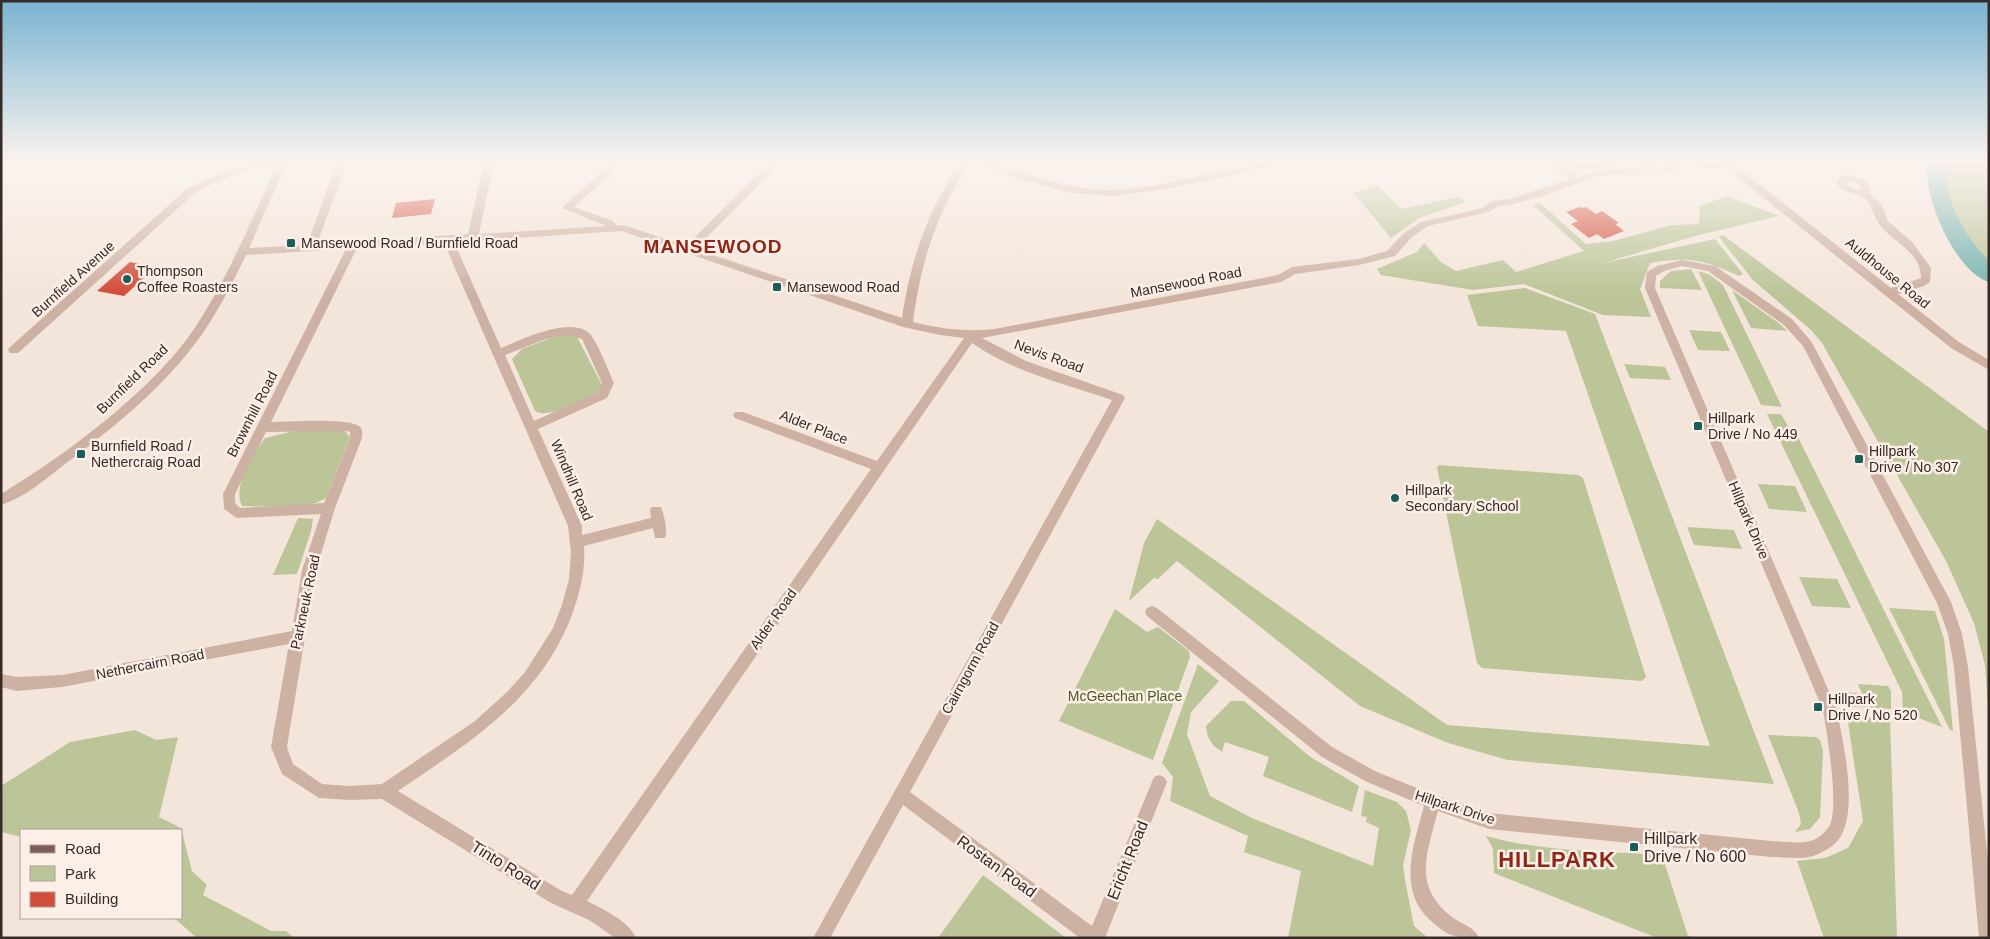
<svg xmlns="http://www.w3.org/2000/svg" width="1990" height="939" viewBox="0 0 1990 939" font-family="Helvetica,sans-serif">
	<rect width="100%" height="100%" fill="#f4e5da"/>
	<g fill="#bbc598">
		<polygon points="1560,162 1657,162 1660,166 1621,165 1582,170"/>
		<polygon points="1925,162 1989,162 1989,283 1959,255 1941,221 1931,172 1925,171"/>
		<polygon points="1377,185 1401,209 1459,197 1466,202 1419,218 1391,238 1354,193"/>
		<path d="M1727 196 1779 216 1695 236 1603 263 1715 239 1743 274 1739 276C1705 260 1689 256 1650 263L1640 289 1651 317 1603 315 1524 284 1473 290 1381 275 1377 269 1417 252 1424 243 1441 262 1456 271 1503 260 1516 272 1584 251 1533 205 1540 203 1586 244 1613 241 1672 225 1699 224 1700 206Z"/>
		<polygon points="1723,235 1989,432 1989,722 1985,665 1974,623 1946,561 1822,343 1812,331 1753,280 1719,237"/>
		<polygon points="1691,269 1702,290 1660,288 1660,281 1671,271"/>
		<polygon points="1698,271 1710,275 1723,285 1782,407 1761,405"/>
		<polygon points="1525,288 1595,314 1774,784 1508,760 1448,743 1360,706 1177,561 1158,579 1154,578 1129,601 1144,543 1157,519 1447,725 1710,746 1566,331 1478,326 1467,295"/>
		<polygon points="1732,290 1780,324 1787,331 1751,328"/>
		<polygon points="1689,330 1721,332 1730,351 1698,350"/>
		<path d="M561 334H571L577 337 601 383V388L596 393C582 399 548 420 535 411L512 359 522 349Z"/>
		<polygon points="1624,364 1665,367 1671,380 1630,378"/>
		<polygon points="1767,414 1781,414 1788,426 1794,429 1942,727 1903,712 1902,692"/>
		<path d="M299 430 345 431 350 437 326 498C303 512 268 506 242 506 232 486 253 454 265 438Z"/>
		<polygon points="1439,465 1578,475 1583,478 1646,677 1642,681 1482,668 1477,663 1437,468"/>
		<polygon points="1758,484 1795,486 1807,512 1769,509"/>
		<polygon points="298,518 313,519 311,531 297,574 273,575"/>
		<polygon points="1687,527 1734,530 1742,549 1694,545"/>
		<polygon points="1799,577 1837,579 1851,608 1812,606"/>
		<polygon points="1889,608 1935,611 1944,639 1953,731 1950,730"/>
		<polygon points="1115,609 1147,632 1158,627 1189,651 1190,657 1153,760 1059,721"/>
		<polygon points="1198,664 1219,681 1191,712 1187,734 1210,796 1252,818 1373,866 1379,828 1366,822 1367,817 1361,816 1365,790 1397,802 1406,811 1411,830 1403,865 1405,880 1414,926 1428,938 1288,938 1301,871 1244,852 1248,836 1170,801 1173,777 1162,763"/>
		<polygon points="1858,684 1888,686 1891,691 1891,709 1845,706 1839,691 1862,694"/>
		<path d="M1231 701H1244L1309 756 1359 786 1352 812 1263 776 1269 757 1225 742 1222 752C1211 745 1207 738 1206 726Z"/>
		<polygon points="1847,716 1890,719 1897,938 1824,938 1797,861 1825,858 1848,848 1863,821"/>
		<polygon points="135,730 156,740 178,737 159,817 181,828 192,871 207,885 203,895 271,931 286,931 294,938 197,938 174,918 181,918 181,830 21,830 21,837 1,832 1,786 70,742"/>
		<polygon points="1768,735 1816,737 1820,740 1823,751 1820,817 1810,829 1795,832 1801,824 1799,813"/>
		<path d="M1486 836C1543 852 1604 851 1662 855L1688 936 1696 938H1657L1494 873 1493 849Z"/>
		<polygon points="983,875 1066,938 938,938"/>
	</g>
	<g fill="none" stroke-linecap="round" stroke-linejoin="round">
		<path fill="#76b4b0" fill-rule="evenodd" d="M1928 162H1948C1941 198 1965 236 1989 261V282C1956 273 1921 194 1928 162Z"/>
	</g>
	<g fill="#d24d3a">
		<polygon points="435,199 431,214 392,218 396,203"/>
		<polygon points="1579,207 1582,208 1586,207 1596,214 1602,211 1619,223 1615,224 1624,231 1604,239 1597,234 1589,238 1571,224 1578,221 1566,212"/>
		<polygon points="130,262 156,267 124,296 97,291"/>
	</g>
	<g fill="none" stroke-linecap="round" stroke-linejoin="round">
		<g fill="#cdb2a4" fill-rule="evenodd">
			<path d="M256 162H287L249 248 307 245 337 162H347L317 244 468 234 484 162H494L479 234 606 226 562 208 613 162H624L574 207 613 221 616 225 627 226 686 246 770 162H781L695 249 902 318C911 258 927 213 960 162 968 162 978 161 986 163 1029 172 1068 191 1112 190 1173 188 1232 162 1293 162L1167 189 1112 196 1065 192 969 163C936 215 921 261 913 322 940 329 967 332 995 329L1278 275 1292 267 1359 259 1387 251 1404 233 1421 222 1482 208 1492 201 1510 199 1570 179 1555 167 1544 162 1561 163 1578 176 1612 168 1663 167 1670 165 1671 162H1681L1677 169 1664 173 1612 174 1595 177 1546 195 1510 205 1498 206 1489 212 1428 226 1412 237 1395 256 1359 265 1295 274 1281 282 982 338 1026 361 1123 395 1125 398 910 792 1092 926 1154 777 1159 775 1164 777 1167 782 1105 938H1080L903 805 830 938H813L1112 400C1065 384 1013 372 972 343L587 901C603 909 629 921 636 938H615L589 920 551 903 382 799 350 800 319 798 282 774 271 747 289 644 62 687 17 691 1 687V674L17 677 62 675 292 631 302 570 321 514 237 518 224 509 223 494 346 249 246 255C231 286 215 318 194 345 159 391 112 429 65 464 47 478 24 498 1 505V494C64 456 153 390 194 329 228 278 251 221 276 166L252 169 235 174 196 192 18 353H10L8 350 10 347 188 188 229 170ZM622 231 903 327 940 335 964 338 877 461 743 412H735L733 415 735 418 871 469 572 895 562 891 398 791C468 743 536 703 570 620 579 597 586 571 584 546L653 528 655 538H665C668 530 664 515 661 507H651L650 511 651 518 582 535V526L538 429 607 398 614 383C609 372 597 341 590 334 571 315 521 340 501 348L454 242ZM444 243 568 526 571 553 569 579 562 605 553 628 525 672 507 692 475 721 382 784 350 786 322 784 293 764 287 747 316 570 335 508 362 438C362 434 363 429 360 427 350 417 287 422 271 422L357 248ZM567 335 582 339 602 383 598 392 534 421 505 355 546 339ZM346 431 350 432V438L324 503 240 508 235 503V494L266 432Z"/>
			<path d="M1719 162H1731L1891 288 1921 278C1921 251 1892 242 1879 224 1872 214 1872 200 1859 195 1850 191 1843 193 1836 183L1841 176C1852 174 1860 177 1869 183L1871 190 1869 193 1881 204 1888 221 1912 242 1931 268 1930 282 1924 286 1898 294 1959 342 1989 360V370L1951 348ZM1847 181 1854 182 1861 186V189H1855L1847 184Z"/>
			<path d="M1682 260 1715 266 1792 319 1811 341 1951 602 1962 634 1968 667 1989 872V938H1979L1954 667 1948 634 1937 603 1803 346 1784 325 1708 271 1682 266 1664 271 1656 276 1655 288 1837 710C1843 743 1858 806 1841 836 1835 846 1824 852 1813 856 1800 860 1785 857 1771 857L1489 829 1438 811C1427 853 1412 886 1452 917 1461 924 1475 927 1479 938 1456 938 1449 937 1431 921 1396 890 1414 844 1424 806L1365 781 1322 757 1147 616 1145 612 1147 608 1152 606 1157 608 1332 747 1375 771 1434 795 1489 813 1771 841C1784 841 1800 845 1813 840 1819 838 1827 831 1830 825 1839 803 1827 735 1823 710L1645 288 1647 272 1657 266Z"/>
		</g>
		<polygon fill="#7c5e56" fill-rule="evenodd" points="1684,162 1736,162 1713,168"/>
	</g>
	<linearGradient id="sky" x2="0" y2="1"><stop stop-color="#7ab4d2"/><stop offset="0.55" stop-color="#faf3ee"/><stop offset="1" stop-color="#faf3ee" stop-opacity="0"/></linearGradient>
	<rect width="1990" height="294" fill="url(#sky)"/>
	<g fill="#185e5b" stroke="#fbefe7" stroke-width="2">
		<rect x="286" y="238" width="10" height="10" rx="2.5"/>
		<circle cx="127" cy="279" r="5"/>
		<rect x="772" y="282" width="10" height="10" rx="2.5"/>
		<rect x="1693" y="421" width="10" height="10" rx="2.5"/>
		<rect x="76" y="449" width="10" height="10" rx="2.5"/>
		<rect x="1854" y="454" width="10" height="10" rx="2.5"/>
		<circle cx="1395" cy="498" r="5"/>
		<rect x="1813" y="702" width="10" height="10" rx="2.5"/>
		<rect x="1629" y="842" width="10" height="10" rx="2.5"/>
	</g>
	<g text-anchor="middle" stroke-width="5" stroke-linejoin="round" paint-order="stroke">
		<g font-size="14" fill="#382a27" stroke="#fbefe7" text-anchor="start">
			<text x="301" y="248">Mansewood Road / Burnfield Road</text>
			<text x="137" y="276">Thompson<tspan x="137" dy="16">Coffee Roasters</tspan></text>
			<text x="787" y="292">Mansewood Road</text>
			<text x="1708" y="423">Hillpark<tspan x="1708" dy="16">Drive / No 449</tspan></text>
			<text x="91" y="451">Burnfield Road /<tspan x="91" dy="16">Nethercraig Road</tspan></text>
			<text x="1869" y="456">Hillpark<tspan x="1869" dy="16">Drive / No 307</tspan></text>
			<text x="1405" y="495">Hillpark<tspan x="1405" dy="16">Secondary School</tspan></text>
			<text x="1828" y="704">Hillpark<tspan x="1828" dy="16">Drive / No 520</tspan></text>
		</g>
		<g font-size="14" fill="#382a27" stroke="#fbefe7">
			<text transform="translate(1888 273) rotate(39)" y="5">Auldhouse Road</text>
			<text transform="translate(73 279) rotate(-42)" y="5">Burnfield Avenue</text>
			<text transform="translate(1186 282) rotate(-11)" y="5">Mansewood Road</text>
			<text transform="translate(1049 356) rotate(20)" y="5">Nevis Road</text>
			<text transform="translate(132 379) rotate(-44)" y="5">Burnfield Road</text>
			<text transform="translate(252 414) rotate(-63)" y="5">Brownhill Road</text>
			<text transform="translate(814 427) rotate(21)" y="5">Alder Place</text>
			<text transform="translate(572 480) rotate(67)" y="5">Windhill Road</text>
			<text transform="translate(1749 520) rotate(67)" y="5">Hillpark Drive</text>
			<text transform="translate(305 602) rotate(-78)" y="5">Parkneuk Road</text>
			<text transform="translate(773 619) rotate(-55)" y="5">Alder Road</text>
			<text transform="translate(150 664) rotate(-11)" y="5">Nethercairn Road</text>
			<text transform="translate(970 668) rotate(-61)" y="5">Cairngorm Road</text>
			<text transform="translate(1455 807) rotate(18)" y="5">Hillpark Drive</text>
		</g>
		<g font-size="14" fill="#4c5928" stroke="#fbefe7">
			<text x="1125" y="701">McGeechan Place</text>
		</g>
		<g font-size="16" fill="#382a27" stroke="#fbefe7" text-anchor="start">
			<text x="1644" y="844">Hillpark<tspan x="1644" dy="18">Drive / No 600</tspan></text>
		</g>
		<g font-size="16" fill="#382a27" stroke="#fbefe7">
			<text transform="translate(1127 860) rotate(-68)" y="6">Ericht Road</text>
			<text transform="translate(506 865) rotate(32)" y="6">Tinto Road</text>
			<text transform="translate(997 866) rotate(36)" y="6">Rostan Road</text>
		</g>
		<g font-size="19" font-weight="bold" letter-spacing="1" fill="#8f2617" stroke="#fbefe7">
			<text x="713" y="253">MANSEWOOD</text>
		</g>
		<g font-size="22" font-weight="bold" letter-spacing="1" fill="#8f2617" stroke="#fbefe7">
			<text x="1557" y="867">HILLPARK</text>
		</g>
	</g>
	<rect width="1990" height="939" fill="none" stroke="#382a27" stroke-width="5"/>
	<rect x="20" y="829" width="162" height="90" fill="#fbefe7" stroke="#ada09a"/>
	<rect x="30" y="845" width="25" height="8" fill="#7c5e56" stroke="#ada09a"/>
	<text x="65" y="854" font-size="15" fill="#382a27">Road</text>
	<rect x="30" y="866" width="25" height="15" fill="#bbc598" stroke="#ada09a"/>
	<text x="65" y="879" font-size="15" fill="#382a27">Park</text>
	<rect x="30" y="892" width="25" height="15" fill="#d24d3a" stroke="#ada09a"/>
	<text x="65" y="904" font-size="15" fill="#382a27">Building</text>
</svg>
